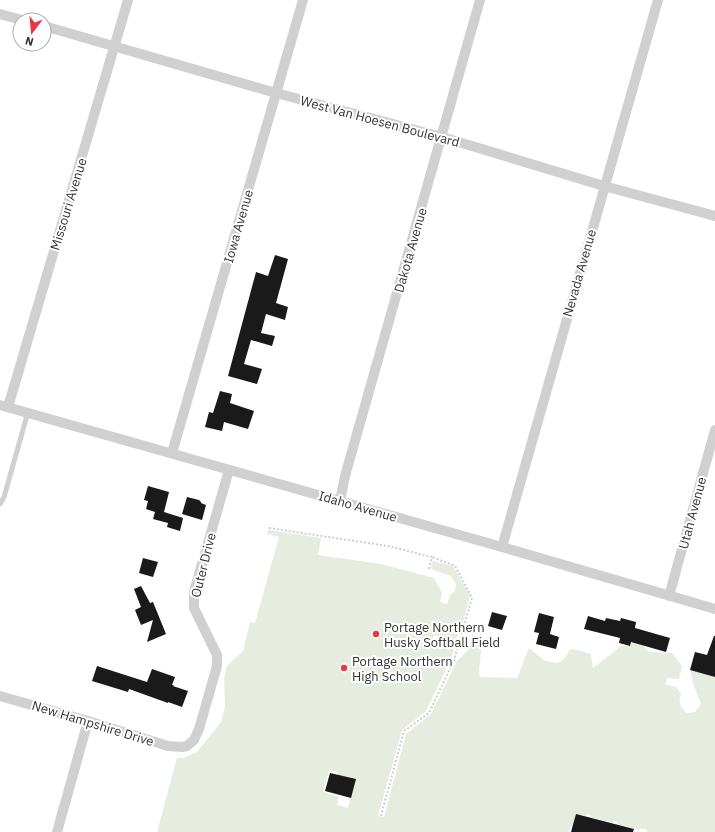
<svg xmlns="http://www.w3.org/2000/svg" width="715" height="832" viewBox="0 0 715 832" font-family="'IBM Plex Sans',sans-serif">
	<rect width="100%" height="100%" fill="#fff"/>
	<path fill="#e6ecdf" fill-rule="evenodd" d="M268 530 321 538 318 555 381 564 434 578 442 593 440 602 447 604 450 595 455 591 456 584 451 576 433 570 431 567 433 561 453 566 470 596 461 629 456 628 455 633 458 634 451 659 426 711 402 730 378 816 384 817 406 734 431 714 457 661 476 642 482 644 479 669 480 677 517 678 529 648 545 661 557 663 564 659 570 649 578 650 591 654 593 668 621 646H630L635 634 643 638V646L649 652 672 653 682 666 679 679 668 678 665 684 676 687 681 694C678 703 680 707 687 713L695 712 701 704 694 686 690 670 715 676V832H647V830L640 828 639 830 617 824 618 822 614 821 613 823 590 817 591 815 587 814 586 816 576 814 573 826H571L569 832H157L177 758H184L197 752 221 722 225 706 224 678 227 666 243 651 250 622 255 623 279 537 267 534ZM434 635 452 640 450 650 431 645ZM329 770 338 772 337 775 355 779 348 808 337 805 339 797 323 792Z"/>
	<g fill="#1a1a1a">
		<polygon points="275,255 288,259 276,303 288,307 285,320 266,314 261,333 275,336 272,346 251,340 244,364 262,369 257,384 228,376 256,272 268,276"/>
		<polygon points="220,391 232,394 230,403 254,411 248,429 224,422 222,431 205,427 209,412 213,413"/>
		<polygon points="148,486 169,492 164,512 183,518 180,531 167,527 168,523 153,519 155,512 146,509 148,501 144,500"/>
		<polygon points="187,497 199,500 201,502 201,503 206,505 202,520 182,514"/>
		<polygon points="143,558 158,562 153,577 139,573"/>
		<polygon points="141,586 150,603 153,602 166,634 147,642 153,620 141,625 135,610 141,607 134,589"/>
		<polygon points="492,612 507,616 502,630 488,626"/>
		<polygon points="539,613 554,617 550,634 559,637 556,649 536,644 539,633 534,632"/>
		<polygon points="588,616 605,621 606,618 620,621 621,618 636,622 635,628 670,638 666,652 631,642 630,646 619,643 620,638 584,629"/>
		<polygon points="714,636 715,636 715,677 690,670 695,652 707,655"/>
		<polygon points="97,666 147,682 152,669 175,677 172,685 174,685 173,686 188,691 182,707 168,702 168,703 129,689 128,692 92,681"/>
		<polygon points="330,773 356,779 351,798 325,791"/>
		<polygon points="576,814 634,829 633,832 571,832"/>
	</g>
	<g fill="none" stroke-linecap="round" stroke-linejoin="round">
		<g stroke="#cdcdcd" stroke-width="2" stroke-dasharray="2 2" stroke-linecap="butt">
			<polyline points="269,528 388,546 432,557 429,569"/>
			<polyline points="381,816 404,731 429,713 454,660 472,598 455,566 432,557"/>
		</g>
		<polyline stroke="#d0d0d0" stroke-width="5" points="0,504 4,497 28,412"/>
		<g stroke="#d0d0d0" stroke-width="10">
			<polyline points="0,14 22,20"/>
			<polyline points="44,26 276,93 442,137 604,186 715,216"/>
			<polyline points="0,405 502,547 715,609"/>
			<polyline points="8,407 128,0"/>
			<polyline points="172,453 303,0"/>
			<polyline points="340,501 345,476 480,0"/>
			<polyline points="502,547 658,0"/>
			<polyline points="669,596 715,430"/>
			<polyline points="0,696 88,721 168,746 182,747 187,746 194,740 199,729 217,666 217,655 194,608 194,592 229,470"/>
			<polyline points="57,832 88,721"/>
		</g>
	</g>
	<g fill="#e63946" stroke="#fff" stroke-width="1.5">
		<circle cx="376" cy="634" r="4"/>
		<circle cx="344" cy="668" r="4"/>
	</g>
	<g text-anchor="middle" stroke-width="4" stroke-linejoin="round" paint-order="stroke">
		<g font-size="13" fill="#333" stroke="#fff">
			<text transform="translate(380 121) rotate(15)" y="5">West Van Hoesen Boulevard</text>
			<text transform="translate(68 204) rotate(-73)" y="5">Missouri Avenue</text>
			<text transform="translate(238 226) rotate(-74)" y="5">Iowa Avenue</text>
			<text transform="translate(410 250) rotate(-74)" y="5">Dakota Avenue</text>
			<text transform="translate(579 273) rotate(-74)" y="5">Nevada Avenue</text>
			<text transform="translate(358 506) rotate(16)" y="5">Idaho Avenue</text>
			<text transform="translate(692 513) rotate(-75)" y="5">Utah Avenue</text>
			<text transform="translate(203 565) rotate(-76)" y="5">Outer Drive</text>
			<text transform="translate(93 723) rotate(17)" y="5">New Hampshire Drive</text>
		</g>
		<g font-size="13" fill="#333" stroke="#fff" text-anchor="start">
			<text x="384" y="632">Portage Northern<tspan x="384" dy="15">Husky Softball Field</tspan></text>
			<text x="352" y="666">Portage Northern<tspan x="352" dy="15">High School</tspan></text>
		</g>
	</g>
	<g transform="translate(32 32) rotate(196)"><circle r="19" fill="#ffffff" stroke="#adadad"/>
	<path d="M0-3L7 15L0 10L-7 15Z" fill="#e63946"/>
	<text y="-6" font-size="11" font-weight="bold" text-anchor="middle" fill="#333333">N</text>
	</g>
</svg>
